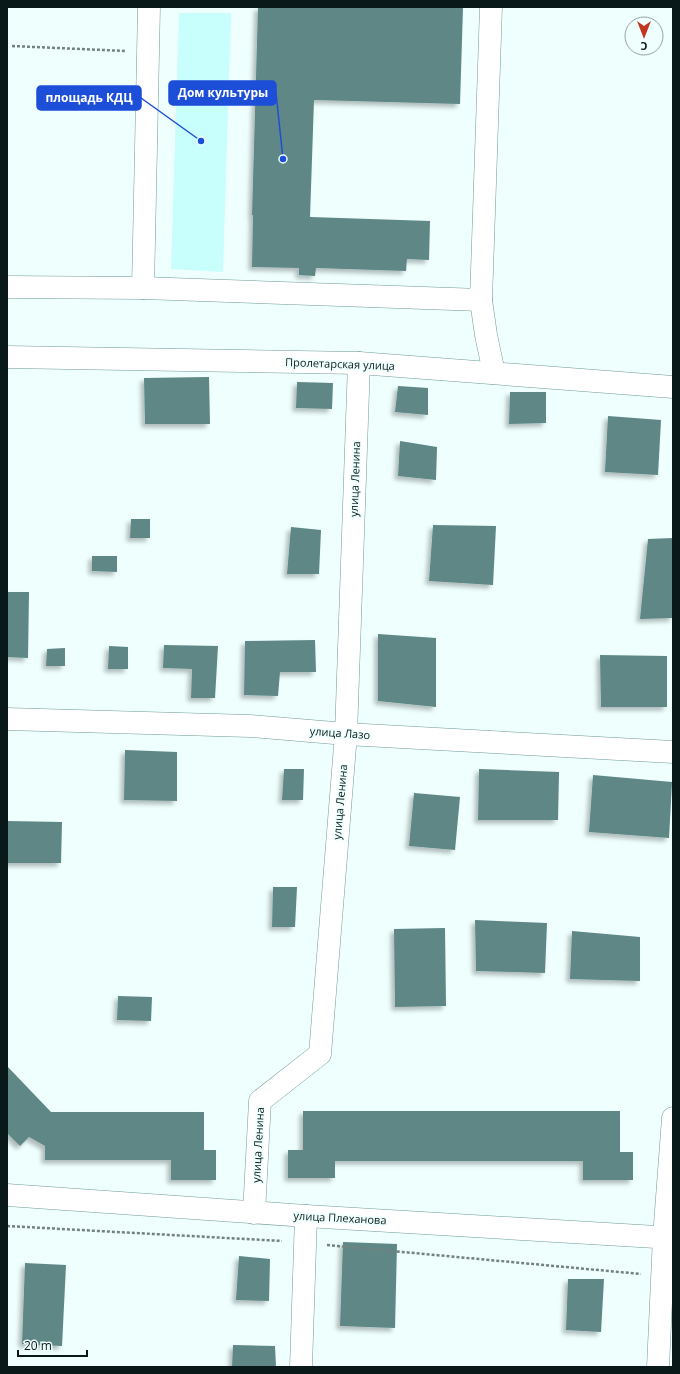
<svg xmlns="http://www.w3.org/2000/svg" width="680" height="1374" viewBox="0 0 680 1374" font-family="'Open Sans',sans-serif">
	<defs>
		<filter id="shadow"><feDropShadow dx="-3.5" dy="3.5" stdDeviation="2" flood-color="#0004"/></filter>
	</defs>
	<rect width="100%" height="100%" fill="#eefffe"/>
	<polygon fill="#c8fefc" points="179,13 231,13 223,272 171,269"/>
	<g fill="#5f8786" filter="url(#shadow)">
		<polygon points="258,7 463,7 460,104 314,100 310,217 430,221 429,260 407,259 406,271 316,268 315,276 299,275 299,268 252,267 253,215 252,215"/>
		<polygon points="209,377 210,424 145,424 144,378"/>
		<polygon points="297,382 333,383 332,409 296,408"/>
		<polygon points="398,386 428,388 428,415 395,412"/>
		<polygon points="510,392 546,392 546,423 509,424"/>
		<polygon points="608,416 661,420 658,475 605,472"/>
		<polygon points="400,441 437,447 436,480 398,476"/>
		<polygon points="131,519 150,519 150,538 130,538"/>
		<polygon points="433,525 496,526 493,585 429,581"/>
		<polygon points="291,527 321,530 319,574 287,574"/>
		<polygon points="673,538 673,618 640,619 648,539"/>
		<polygon points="92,556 117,556 117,572 92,571"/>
		<polygon points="7,592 29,592 28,658 7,657"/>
		<polygon points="378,634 436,638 436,707 378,701"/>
		<polygon points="315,640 316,672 280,672 278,696 244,695 245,641"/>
		<polygon points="164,645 218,646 215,698 191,698 192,669 163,668"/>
		<polygon points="109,646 128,647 128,669 108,669"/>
		<polygon points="65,648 65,666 46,666 47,649"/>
		<polygon points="600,655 667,656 667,707 601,707"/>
		<polygon points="125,750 177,752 177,801 124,800"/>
		<polygon points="284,769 304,769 303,800 282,800"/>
		<polygon points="479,769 559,772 558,820 478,820"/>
		<polygon points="593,775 672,782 669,838 589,832"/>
		<polygon points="414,793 460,797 455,850 409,846"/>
		<polygon points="7,821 62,822 61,863 7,863"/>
		<polygon points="273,887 297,887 295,927 272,927"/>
		<polygon points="475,920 547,923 545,973 476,971"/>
		<polygon points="445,928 446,1006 395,1007 394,929"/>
		<polygon points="572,931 640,937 640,981 570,979"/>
		<polygon points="118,996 152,997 151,1021 117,1020"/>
		<polygon points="7,1066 51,1112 204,1112 204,1150 216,1150 216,1180 171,1180 171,1160 45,1160 45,1146 29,1137 20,1146 7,1133"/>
		<polygon points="303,1111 620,1111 620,1152 633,1152 633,1180 583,1180 583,1161 335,1161 335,1178 288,1178 288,1150 303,1150"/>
		<polygon points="343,1242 397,1244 395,1328 340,1326"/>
		<polygon points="239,1256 270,1259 269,1301 236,1300"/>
		<polygon points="25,1263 66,1265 62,1346 22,1344"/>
		<polygon points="568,1279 604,1279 601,1332 566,1330"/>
		<polygon points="233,1345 275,1346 276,1367 232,1367"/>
	</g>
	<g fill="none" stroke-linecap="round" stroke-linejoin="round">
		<defs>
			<g id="minor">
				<polyline points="7,287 143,288 481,300 491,7"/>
				<polyline points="143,288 149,7"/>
				<polyline points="481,300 486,335 494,373"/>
				<polyline points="7,357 359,363 673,387"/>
				<polyline points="7,719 250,726 346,734 673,752"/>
				<polyline points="7,1195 306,1216 673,1238"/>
				<polyline points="254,1213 260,1101 320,1054 346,734 359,363"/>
				<polyline points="301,1367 306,1216"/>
				<polyline points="658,1367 664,1237 673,1118"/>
			</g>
		</defs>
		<use href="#minor" stroke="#719a99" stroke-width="23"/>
		<g stroke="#718281" stroke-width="2.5" stroke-dasharray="3 2" stroke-linecap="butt">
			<polyline points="12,46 126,51"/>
			<polyline points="7,1226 282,1241"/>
			<polyline points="327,1245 641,1274"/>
		</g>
		<use href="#minor" stroke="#fff" stroke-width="22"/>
	</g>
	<g text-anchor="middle" stroke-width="3.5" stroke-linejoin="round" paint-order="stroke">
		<g font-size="11" fill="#091919" stroke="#eefffe">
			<text transform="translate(340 364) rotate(2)" y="4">Пролетарская улица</text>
			<text transform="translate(355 479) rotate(-88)" y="4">улица Ленина</text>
			<text transform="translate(340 733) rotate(4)" y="4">улица Лазо</text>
			<text transform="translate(340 802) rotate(-85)" y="4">улица Ленина</text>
			<text transform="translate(258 1145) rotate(-87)" y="4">улица Ленина</text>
			<text transform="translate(340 1218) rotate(3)" y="4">улица Плеханова</text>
		</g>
	</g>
	<path fill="none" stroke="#1d4ed8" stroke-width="1.5" d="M283 159L276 93M201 141L141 98"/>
	<g fill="#1d4ed8" stroke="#eefffe" stroke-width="1.5">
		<circle cx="283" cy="159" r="4"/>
		<circle cx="201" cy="141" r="4"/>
	</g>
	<g fill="#1d4ed8" stroke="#1d4ed8" stroke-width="1.5">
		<rect x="169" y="81" width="107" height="24" rx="4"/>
		<rect x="37" y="86" width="104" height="24" rx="4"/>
	</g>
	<g font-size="12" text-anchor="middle" font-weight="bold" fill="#fff">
		<text x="223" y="97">Дом культуры</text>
		<text x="89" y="102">площадь КДЦ</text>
	</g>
	<rect width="680" height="1374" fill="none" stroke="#091919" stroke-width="16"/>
	<g transform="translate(644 36) rotate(180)"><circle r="19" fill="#eefffe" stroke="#92a3a2"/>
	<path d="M0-3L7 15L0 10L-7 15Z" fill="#c2371f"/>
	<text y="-6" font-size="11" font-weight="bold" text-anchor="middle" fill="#091919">С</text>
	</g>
	<path d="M18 1350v6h69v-6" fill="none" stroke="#091919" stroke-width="2"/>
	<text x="24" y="1350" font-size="12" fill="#091919" stroke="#eefffe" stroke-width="3" paint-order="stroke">20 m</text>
</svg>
